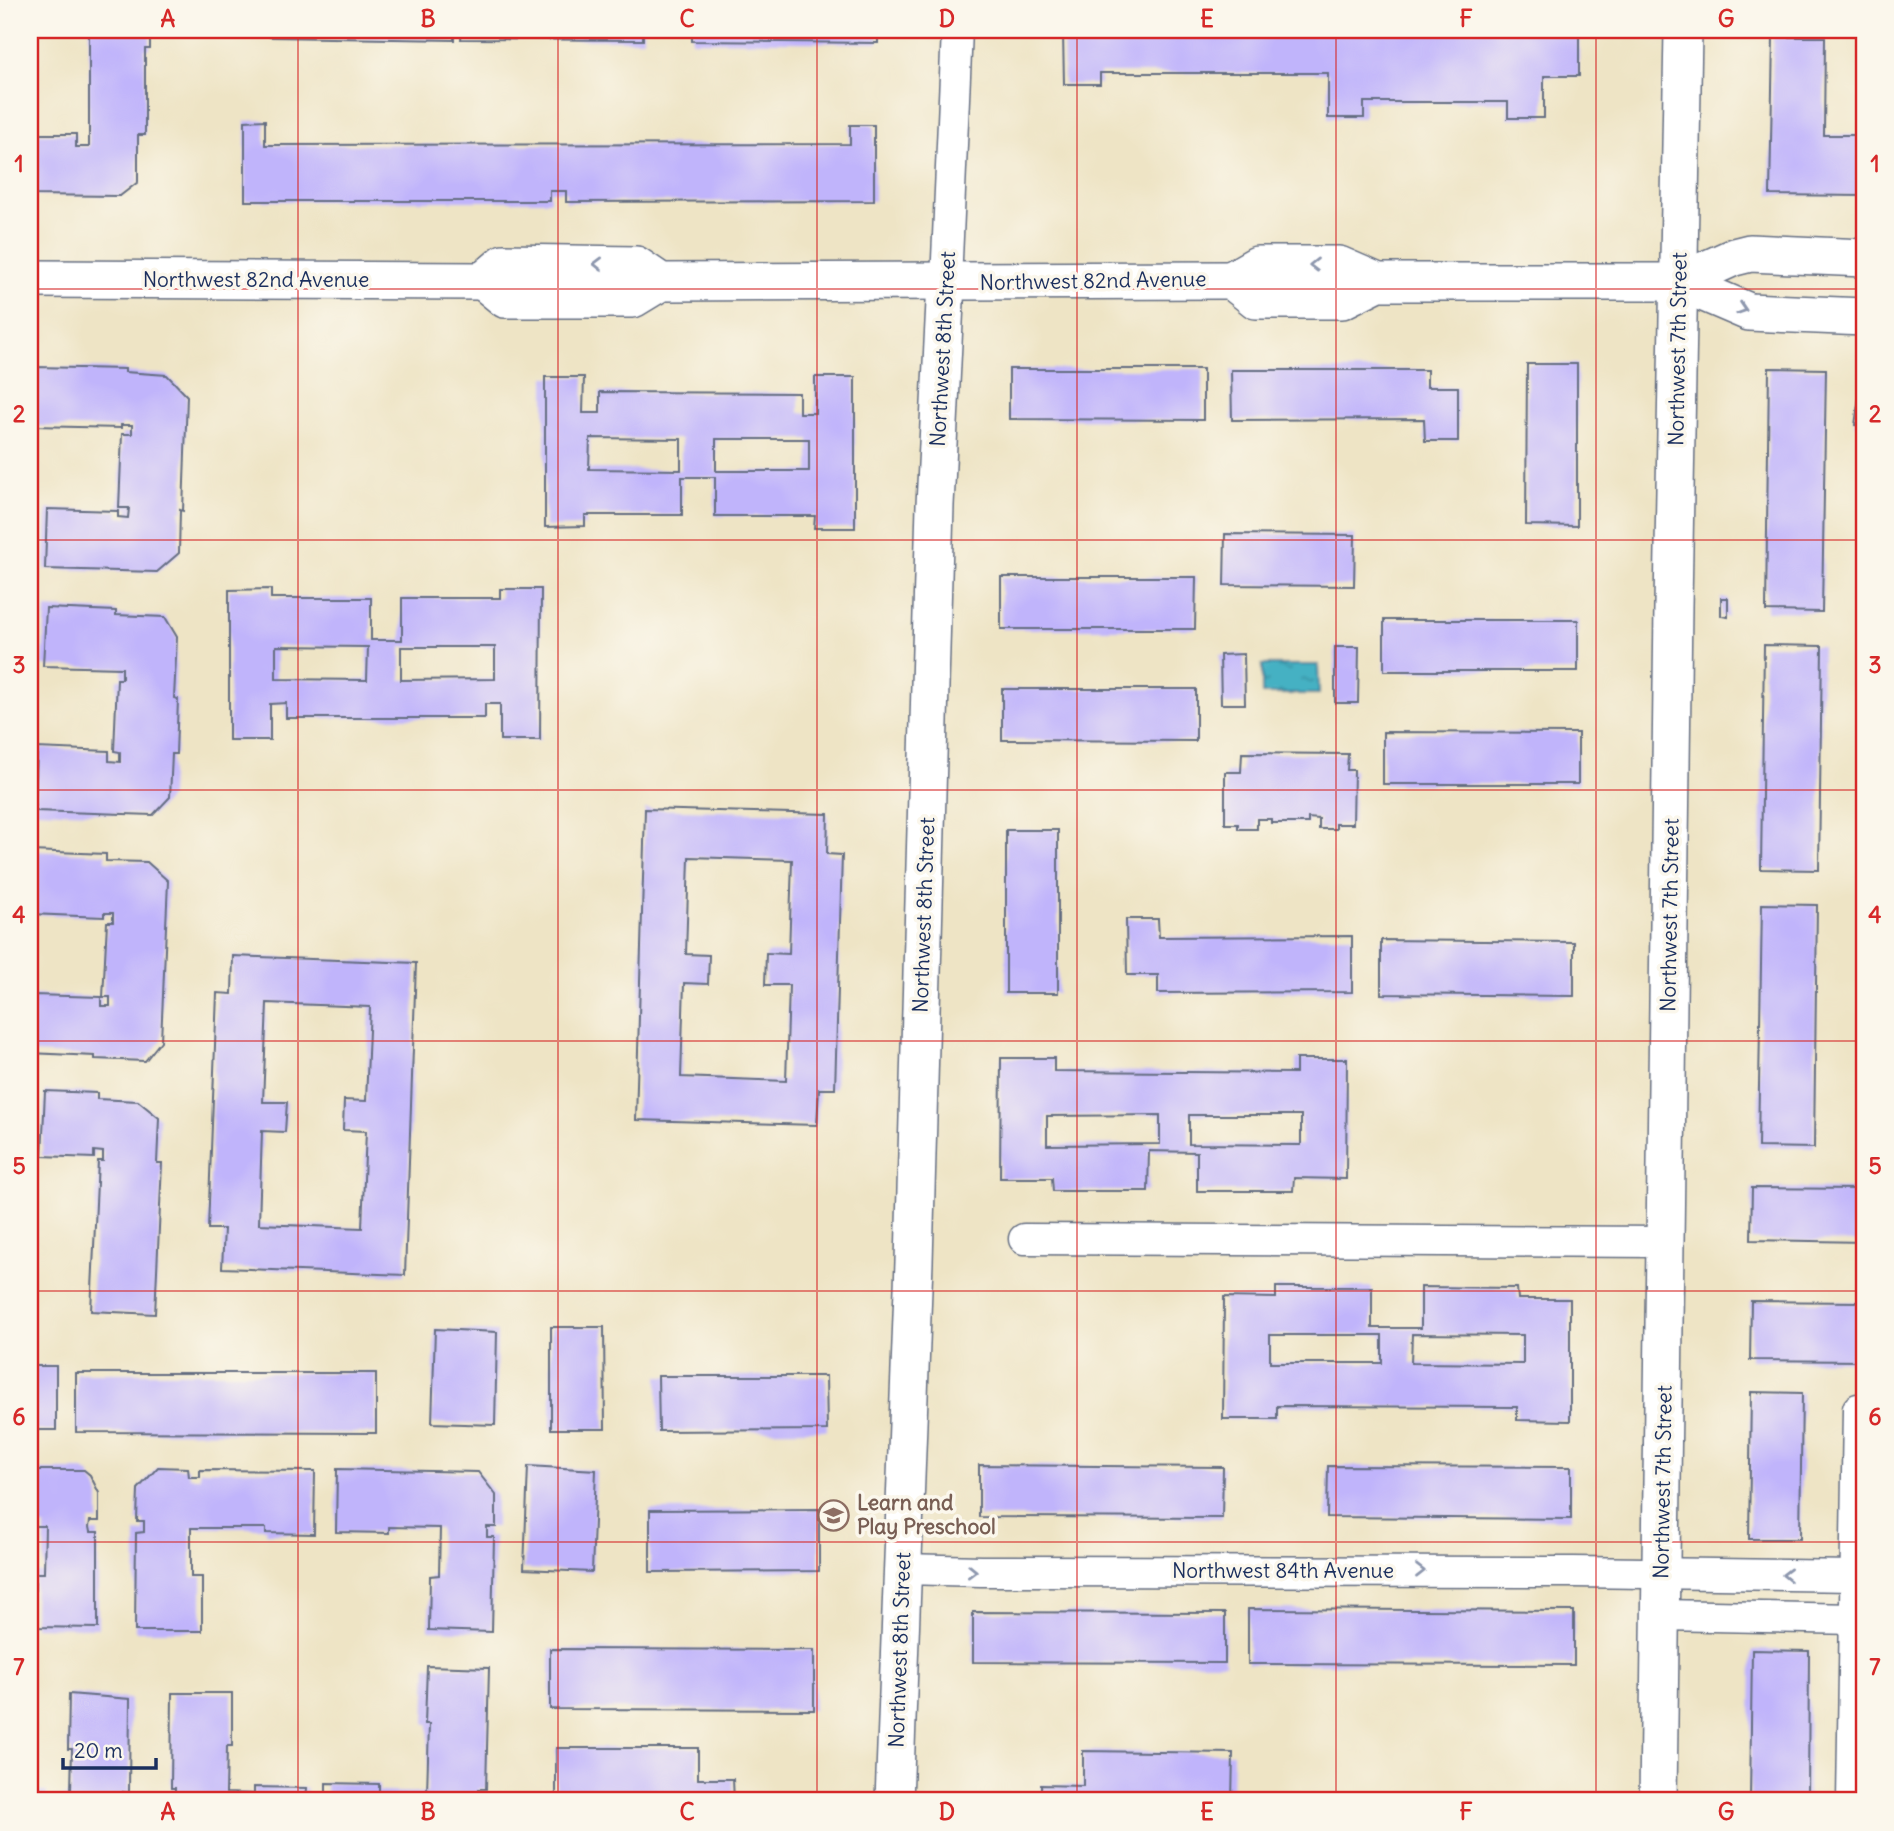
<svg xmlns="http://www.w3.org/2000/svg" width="1894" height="1831" viewBox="0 0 1894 1831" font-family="Delius,sans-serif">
	<defs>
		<pattern id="water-ripples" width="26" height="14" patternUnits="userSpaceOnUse" patternTransform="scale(1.75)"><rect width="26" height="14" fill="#45b1c3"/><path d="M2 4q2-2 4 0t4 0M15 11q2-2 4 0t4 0" fill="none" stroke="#3990a2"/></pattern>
	</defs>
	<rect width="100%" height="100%" fill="#fbf7ec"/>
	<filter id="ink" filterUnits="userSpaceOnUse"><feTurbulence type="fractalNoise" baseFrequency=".0143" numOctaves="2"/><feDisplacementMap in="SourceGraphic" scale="14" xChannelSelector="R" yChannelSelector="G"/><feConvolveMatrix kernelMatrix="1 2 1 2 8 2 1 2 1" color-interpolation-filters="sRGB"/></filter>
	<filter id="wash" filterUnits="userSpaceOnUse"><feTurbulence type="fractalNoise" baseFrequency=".00686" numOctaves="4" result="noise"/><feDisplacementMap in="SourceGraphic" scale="28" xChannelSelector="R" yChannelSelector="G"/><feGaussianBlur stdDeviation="1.57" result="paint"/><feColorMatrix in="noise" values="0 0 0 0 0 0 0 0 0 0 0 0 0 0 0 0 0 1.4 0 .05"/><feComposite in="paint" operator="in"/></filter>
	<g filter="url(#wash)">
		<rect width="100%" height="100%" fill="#eee4c5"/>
		<polygon fill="url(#water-ripples)" stroke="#307090" stroke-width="2" points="1262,665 1318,665 1319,694 1262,694"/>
		<g id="blocks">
			<g fill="#c0b4fb" fill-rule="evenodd">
				<polygon points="89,30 150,30 150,49 145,49 145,135 138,135 138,182 120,196 30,195 30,134 76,134 76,147 89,147"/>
				<polygon points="271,30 454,30 454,40 270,37"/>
				<polygon points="462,30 643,30 643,40 461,39"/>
				<polygon points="692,30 878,30 878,43 692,41"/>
				<polygon points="1047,30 1579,30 1579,76 1544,76 1544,118 1508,118 1508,102 1364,102 1364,118 1328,118 1328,73 1100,73 1100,84 1064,84 1063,33 1047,33"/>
				<polygon points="1773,37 1825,37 1824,135 1864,135 1864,196 1770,195"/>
				<polygon points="265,120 265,145 850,144 850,125 874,125 874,201 566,202 566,191 550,191 550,201 245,201 245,121"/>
				<polygon points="1527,364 1577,364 1577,526 1526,525"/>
				<polygon points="35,367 125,369 125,372 167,375 187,396 183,511 180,510 179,553 157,572 45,569 47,509 118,511 118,517 128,518 129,508 119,508 122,434 132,434 132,425 121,425 121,428 34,426"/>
				<polygon points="1769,368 1826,369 1822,612 1766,611"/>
				<polygon points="1009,369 1203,369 1203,420 1009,419"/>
				<polygon points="1863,369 1864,369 1864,426 1855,425"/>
				<polygon points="1231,370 1427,370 1427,387 1458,387 1458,441 1425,441 1424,419 1232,420"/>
				<path d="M545 377H584L583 413H600V392L799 393V413H815V377H855V528H814L815 516H715V477H682V515H585V526L545 527ZM590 438 681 439V470L589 469ZM716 439H809V471H716Z"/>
				<polygon points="1225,534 1355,535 1354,586 1224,585"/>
				<polygon points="1001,577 1196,577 1195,629 1001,629"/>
				<path d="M271 589V598H371V640H402V598H500V589H541L540 740H500V704H485V718H286V703L270 704V740H229V590ZM276 646 368 647 367 680 276 679ZM401 647H495V679L401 680Z"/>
				<polygon points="1721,598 1728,598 1728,617 1721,616"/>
				<polygon points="46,608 116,611 116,615 165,617 177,637 174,698 178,699 176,754 172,754 170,797 153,815 35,811 37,748 109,751 109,761 120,762 120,752 114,751 117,679 122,679 122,668 43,666"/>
				<rect x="1384" y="620" width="194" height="51"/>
				<polygon points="1764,645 1822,646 1819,870 1761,869"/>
				<polygon points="1335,647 1359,647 1358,703 1335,703"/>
				<polygon points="1244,654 1245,704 1221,704 1220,655"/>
				<polygon points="1002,689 1196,689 1196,741 1002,740"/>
				<polygon points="1383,732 1578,733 1578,784 1383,784"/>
				<polygon points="1242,753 1348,754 1347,770 1354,770 1353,824 1336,824 1336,829 1319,829 1319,819 1308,818 1308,823 1271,823 1271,819 1257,819 1257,829 1238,829 1238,824 1225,824 1225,772 1241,772"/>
				<path d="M645 809 828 814 827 854 842 855 835 1089H819L817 1125 636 1120ZM689 857 792 860 789 954 766 953 765 985H789L786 1081 681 1077 684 983 708 984 709 955 686 954Z"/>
				<rect x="1006" y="830" width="52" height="163"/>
				<polygon points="31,851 106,854 106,861 147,862 168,881 161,1041 145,1061 95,1059 95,1056 30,1053 33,995 101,997 101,1006 110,1006 110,997 103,997 107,922 113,922 113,913 104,913 104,917 30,914"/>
				<polygon points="1762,904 1817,905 1814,1148 1758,1147"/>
				<polygon points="1126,919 1158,919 1159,937 1352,936 1352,992 1158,993 1158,975 1127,975"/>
				<polygon points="1381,940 1574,942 1574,996 1381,994"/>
				<path d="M233 956 416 963 405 1275 222 1268 224 1229H208L217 993 232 994ZM267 1003 370 1007 366 1101 344 1100 343 1130 366 1131 362 1228 259 1224 262 1131 285 1132 287 1102H263Z"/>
				<path d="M1001 1058H1054V1071L1296 1073V1059H1347L1346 1179 1294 1178 1293 1191H1197V1152L1149 1151 1148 1191H1053L1052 1178H1000ZM1160 1115V1144L1047 1145V1116ZM1189 1115H1301V1145L1189 1144Z"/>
				<polygon points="45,1091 97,1093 97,1099 138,1101 159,1118 157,1163 162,1163 155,1314 91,1311 98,1161 103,1161 103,1152 94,1151 94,1158 42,1156"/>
				<polygon points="1752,1188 1864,1189 1864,1242 1751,1240"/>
				<path d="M1276 1287H1372V1328H1421V1287L1517 1288 1518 1299H1570V1421L1517 1420V1407L1277 1406V1419H1223L1224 1297 1276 1298ZM1412 1334 1523 1335V1364L1411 1363ZM1270 1335H1382V1363H1270Z"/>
				<polygon points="1751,1301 1864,1302 1864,1361 1750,1360"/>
				<polygon points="551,1327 604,1327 605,1429 551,1429"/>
				<polygon points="435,1329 497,1332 495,1425 432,1423"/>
				<rect x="30" y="1366" width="26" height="64"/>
				<polygon points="76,1373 376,1373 376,1433 76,1432"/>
				<polygon points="658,1376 826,1376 827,1430 659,1431"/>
				<polygon points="1751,1392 1802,1393 1800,1539 1749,1539"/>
				<polygon points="979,1465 1223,1467 1222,1518 979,1517"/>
				<polygon points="528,1466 596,1470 592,1572 524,1569"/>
				<polygon points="1328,1466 1571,1467 1571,1519 1327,1517"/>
				<polygon points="158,1467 188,1468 189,1477 200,1477 200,1470 315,1471 314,1534 266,1533 266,1528 191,1528 191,1577 202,1577 202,1631 135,1631 136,1533 144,1532 144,1521 137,1521 138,1489"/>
				<polygon points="337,1469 478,1472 496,1495 496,1527 487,1527 487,1537 494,1537 492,1632 429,1630 430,1576 439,1575 440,1528 389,1527 389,1533 336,1532"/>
				<polygon points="30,1470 84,1470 90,1475 99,1493 99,1521 90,1521 89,1527 90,1532 98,1532 98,1628 34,1627 35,1573 44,1573 45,1526 30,1526"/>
				<polygon points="819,1509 819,1571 650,1572 650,1510"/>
				<polygon points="1248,1609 1574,1611 1574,1665 1248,1664"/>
				<polygon points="973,1612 1225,1613 1225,1663 973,1662"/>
				<polygon points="550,1649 814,1650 814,1710 550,1709"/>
				<polygon points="1752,1650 1809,1651 1808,1801 1750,1801"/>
				<polygon points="427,1666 489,1668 486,1789 479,1789 478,1801 326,1801 326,1783 379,1784 379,1792 427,1793 429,1724 425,1724"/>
				<polygon points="172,1693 232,1693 232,1746 227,1746 226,1793 254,1794 254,1787 307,1788 306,1801 169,1801 169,1797 175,1797 175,1788 171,1788"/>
				<polygon points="69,1694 130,1699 129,1793 123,1792 123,1801 30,1801 30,1792 47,1792 47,1797 65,1797 71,1791 72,1749 68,1749"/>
				<polygon points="556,1748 698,1748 698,1779 733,1779 734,1801 556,1801"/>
				<polygon points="1083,1751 1233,1753 1232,1801 1041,1801 1041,1785 1083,1786"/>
			</g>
		</g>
	</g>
	<g filter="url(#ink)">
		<use href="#blocks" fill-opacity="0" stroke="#656e82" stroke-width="2"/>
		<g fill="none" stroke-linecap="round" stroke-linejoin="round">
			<defs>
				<g id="minor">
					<polyline points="946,282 957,30"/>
					<polyline points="1024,1239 1665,1242"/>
					<polyline points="903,1569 981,1571 1574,1572 1855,1576"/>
					<polyline points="1661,1615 1855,1619"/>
					<polyline points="1852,1801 1858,1409 1864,1409"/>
				</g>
				<g id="tertiary">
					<polyline points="30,279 483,281"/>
					<polyline points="661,282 636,265 504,263 483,281 505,299 633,299 661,282 1231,280"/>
					<polyline points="1378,282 1342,300 1256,300 1231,280 1257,265 1339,265 1378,282 1679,282 1749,312 1864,317"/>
					<polyline points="1679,282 1734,257 1750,253 1864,258"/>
					<polyline points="894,1801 914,1262 935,505 946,282"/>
					<polyline points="1658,1801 1673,606 1683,30"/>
				</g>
			</defs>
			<use href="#minor" stroke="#656e82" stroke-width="33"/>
			<use href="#tertiary" stroke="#656e82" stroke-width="40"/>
			<use href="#minor" stroke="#fff" stroke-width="30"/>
			<use href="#tertiary" stroke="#fff" stroke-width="37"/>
		</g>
		<defs><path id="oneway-chevron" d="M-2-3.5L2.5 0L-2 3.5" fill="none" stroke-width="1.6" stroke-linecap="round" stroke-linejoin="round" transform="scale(1.75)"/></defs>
		<g stroke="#8d97ae">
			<use href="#oneway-chevron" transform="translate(598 264) rotate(-179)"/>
			<use href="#oneway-chevron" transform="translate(1314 265) rotate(180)"/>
			<use href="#oneway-chevron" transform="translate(1742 309) rotate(18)"/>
			<use href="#oneway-chevron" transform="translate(972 1571) rotate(1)"/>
			<use href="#oneway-chevron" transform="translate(1420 1571)"/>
			<use href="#oneway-chevron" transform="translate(1787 1575) rotate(-179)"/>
		</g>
	</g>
	<path fill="none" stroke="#d62828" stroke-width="2" stroke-opacity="0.55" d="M298 30V1801M558 30V1801M817 30V1801M1077 30V1801M1336 30V1801M1596 30V1801M30 289H1864M30 540H1864M30 790H1864M30 1041H1864M30 1291H1864M30 1542H1864"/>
	<defs>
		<symbol id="school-ring" viewBox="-11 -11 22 22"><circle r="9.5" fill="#fbf7ec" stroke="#8d6e63" stroke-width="1.5"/><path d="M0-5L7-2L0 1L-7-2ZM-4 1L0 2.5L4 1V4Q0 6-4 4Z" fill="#8d6e63"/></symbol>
	</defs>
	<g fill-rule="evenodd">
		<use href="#school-ring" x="816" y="1498" width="35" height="35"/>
	</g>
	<g text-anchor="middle" stroke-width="7" stroke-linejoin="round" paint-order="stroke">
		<g font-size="21" fill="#1b2f5e" stroke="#fbf7ec">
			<text x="256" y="287">Northwest 82nd Avenue</text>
			<text transform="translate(1093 281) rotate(-1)" y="7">Northwest 82nd Avenue</text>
			<text transform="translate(943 349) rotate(-87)" y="7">Northwest 8th Street</text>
			<text transform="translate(1678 349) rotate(-89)" y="7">Northwest 7th Street</text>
			<text transform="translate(924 915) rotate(-88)" y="7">Northwest 8th Street</text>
			<text transform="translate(1670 915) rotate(-89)" y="7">Northwest 7th Street</text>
			<text transform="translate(1663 1482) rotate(-89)" y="7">Northwest 7th Street</text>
			<text x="1283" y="1578">Northwest 84th Avenue</text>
			<text transform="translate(900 1650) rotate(-88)" y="7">Northwest 8th Street</text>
		</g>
		<g font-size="21" font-weight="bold" fill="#785e54" stroke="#fbf7ec" text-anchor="start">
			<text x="857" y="1510">Learn and<tspan x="857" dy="24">Play Preschool</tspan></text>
		</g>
	</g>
	<rect width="1894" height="1831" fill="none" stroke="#fbf7ec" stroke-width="77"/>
	<path d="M63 1758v10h93v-10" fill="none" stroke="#1b2f5e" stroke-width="3.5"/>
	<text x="74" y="1758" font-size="21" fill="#1b2f5e" stroke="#fbf7ec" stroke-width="5" paint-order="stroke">20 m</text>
	<rect x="38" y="38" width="1818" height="1754" fill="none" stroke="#d62828" stroke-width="2.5"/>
	<g font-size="23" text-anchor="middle" font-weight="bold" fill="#d62828">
		<text x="168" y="27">A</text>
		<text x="428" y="27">B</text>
		<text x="687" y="27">C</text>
		<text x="947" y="27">D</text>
		<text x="1207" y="27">E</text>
		<text x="1466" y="27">F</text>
		<text x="1726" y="27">G</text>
		<text x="19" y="172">1</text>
		<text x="1875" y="172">1</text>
		<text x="19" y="422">2</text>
		<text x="1875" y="422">2</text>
		<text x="19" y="673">3</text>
		<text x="1875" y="673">3</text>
		<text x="19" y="923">4</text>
		<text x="1875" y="923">4</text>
		<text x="19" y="1174">5</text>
		<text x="1875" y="1174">5</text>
		<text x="19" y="1425">6</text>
		<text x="1875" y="1425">6</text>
		<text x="19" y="1675">7</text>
		<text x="1875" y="1675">7</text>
		<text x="168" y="1820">A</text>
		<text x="428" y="1820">B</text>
		<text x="687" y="1820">C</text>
		<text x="947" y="1820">D</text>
		<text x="1207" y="1820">E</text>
		<text x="1466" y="1820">F</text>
		<text x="1726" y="1820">G</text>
	</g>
</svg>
